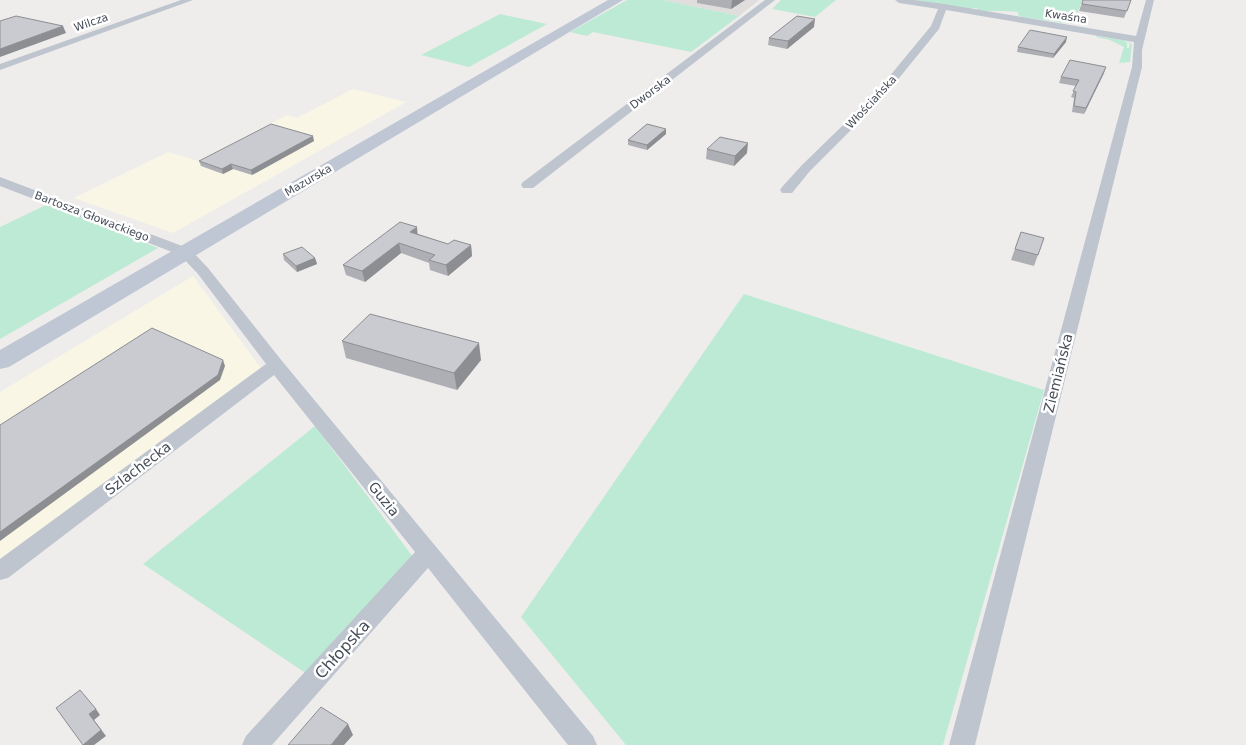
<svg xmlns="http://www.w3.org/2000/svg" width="1246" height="745" viewBox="0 0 1246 745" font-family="'DejaVu Sans',sans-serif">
	<rect width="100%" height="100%" fill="#efedec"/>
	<g fill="#f9f6e6">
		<polygon points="353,89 406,102 173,233 74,198 168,152 198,161 287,115 297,118"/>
		<polygon points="193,276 263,371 0,566 0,392"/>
	</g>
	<polygon fill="#e0dedd" points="663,0 759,0 739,16"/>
	<g fill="#bdead4">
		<polygon points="627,0 663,0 739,16 691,52 593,32 587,36 570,32"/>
		<polygon points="781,0 836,0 815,17 772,9"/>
		<path d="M916 0H1083L1072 24 1022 17 1018 15V12C1003 10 992 12 977 10V8L968 9Z"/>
		<polygon points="500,14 547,24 469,67 421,55"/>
		<polygon points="1097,36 1123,40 1127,43 1127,48 1129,48 1130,42 1121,39 1132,44 1130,62 1119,63 1124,47 1110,40 1096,37"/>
		<polygon points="48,204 158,248 0,339 0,227"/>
		<polygon points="744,294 1044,390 943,745 626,745 521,617"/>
		<polygon points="315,426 413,557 307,674 143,564"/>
	</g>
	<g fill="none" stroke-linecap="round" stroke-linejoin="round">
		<g fill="#bec5ce" fill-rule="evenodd">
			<polygon points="181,0 193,0 0,70 0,64"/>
			<polygon points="765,0 775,0 533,188 523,188 521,185 523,182"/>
			<polygon points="895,0 915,0 944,4 1136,36 1146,0 1154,0 1142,50 1142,67 975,745 949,745 1132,67 1134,42 946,10 939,29 882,99 810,171 792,193 782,193 780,190 782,187 802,165 874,95 931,26 938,9 899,3"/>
			<polygon points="0,177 190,249 208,268 282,361 593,736 597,745 568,745 428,568 272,745 242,745 246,736 415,552 274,375 8,578 0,580 0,559 266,364 198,274 180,255 0,186"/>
		</g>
		<polygon fill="#c0c7d4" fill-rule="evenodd" points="608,0 623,0 9,367 0,369 0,350"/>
	</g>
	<g fill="#aeafb4">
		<polygon points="697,0 745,0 731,9 697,3"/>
		<polygon points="1083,0 1131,0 1124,18 1079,11"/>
		<polygon points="814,27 787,49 768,45 769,38"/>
		<polygon points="1066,42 1053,58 1017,52 1018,47"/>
		<polygon points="1104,73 1084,114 1072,112 1074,98 1071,97 1076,86 1059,83 1061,77"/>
		<polygon points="666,129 666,134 647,150 628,145 628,140"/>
		<polygon points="314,141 252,175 233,169 223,174 201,166 199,161"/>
		<polygon points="707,149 747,153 734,166 706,159"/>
		<polygon points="1021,232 1044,238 1034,266 1011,260"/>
		<polygon points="418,234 448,244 471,245 472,256 448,276 430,270 429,263 401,253 365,282 346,275 343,265"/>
		<polygon points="283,254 315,258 317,264 297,272 284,260"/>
		<polygon points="342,341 481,360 457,390 346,358"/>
	</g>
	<g fill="#8d8e92">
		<polygon points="732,0 745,0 731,9"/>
		<polygon points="815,19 814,27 787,49 788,41"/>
		<polygon points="63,26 66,33 0,57 0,49"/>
		<polygon points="1067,37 1066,42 1053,58 1054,54"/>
		<polygon points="1106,67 1104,73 1084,114 1086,108"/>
		<polygon points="666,129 666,134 647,150 647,145"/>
		<polygon points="313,136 314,141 252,175 251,170"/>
		<polygon points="748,143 747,153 734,166 735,156"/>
		<polygon points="231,164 233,169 223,174 222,169"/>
		<polygon points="417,227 418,238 410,232"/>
		<polygon points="399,243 401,253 365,282 362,271"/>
		<polygon points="471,245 472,256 448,276 446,265"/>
		<polygon points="315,258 317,264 297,272 296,266"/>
		<polygon points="479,343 481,360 457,390 454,373"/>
		<polygon points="223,360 225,366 220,380 0,541 0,532"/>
		<polygon points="96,709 100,715 94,720 106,736 94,745 83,745 89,714"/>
		<polygon points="348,724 353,735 344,745 331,745"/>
	</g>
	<g fill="#cacbd1" stroke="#8d8e92">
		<polygon points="1083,0 1131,0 1127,11 1082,4"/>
		<polygon points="16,16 63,26 0,49 0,21"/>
		<polygon points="797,16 815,19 788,41 769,38"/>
		<polygon points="1030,30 1067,37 1054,54 1018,47"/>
		<polygon points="1070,60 1106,67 1086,108 1074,106 1076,92 1073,91 1079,80 1061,77"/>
		<polygon points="271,124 313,136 251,170 231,164 222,169 199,161"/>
		<polygon points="647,124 666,129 647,145 628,140"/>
		<polygon points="720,137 748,143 735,156 707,149"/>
		<polygon points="400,222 417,227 410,232 448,244 454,240 471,245 446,265 429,260 435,255 399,243 362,271 343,265"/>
		<polygon points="1021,232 1044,238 1038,255 1015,249"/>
		<polygon points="302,247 315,258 296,266 283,254"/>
		<polygon points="370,314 479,343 454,373 342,341"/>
		<polygon points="152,328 223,360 218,375 0,532 0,425"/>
		<polygon points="80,690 96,709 89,714 101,730 83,745 56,708"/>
		<polygon points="321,707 348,724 331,745 288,745"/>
	</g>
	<g text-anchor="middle" stroke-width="5" stroke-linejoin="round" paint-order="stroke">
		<g font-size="11" fill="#464d58" stroke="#fff">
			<text transform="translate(1066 16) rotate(9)" y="4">Kwaśna</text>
			<text transform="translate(91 22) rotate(-19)" y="4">Wilcza</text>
			<text transform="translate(650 92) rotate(-37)" y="4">Dworska</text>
			<text transform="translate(871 102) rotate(-47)" y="4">Włościańska</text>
			<text transform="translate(308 180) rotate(-30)" y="4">Mazurska</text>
			<text transform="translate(92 216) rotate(21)" y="4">Bartosza Głowackiego</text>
		</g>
		<g font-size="14" fill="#464d58" stroke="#fff">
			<text transform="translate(1058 373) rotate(-76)" y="5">Ziemiańska</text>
			<text transform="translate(138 468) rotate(-37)" y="5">Szlachecka</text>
			<text transform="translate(384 499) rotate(51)" y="5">Guzia</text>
		</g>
		<g font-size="16" fill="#464d58" stroke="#fff">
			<text transform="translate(342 649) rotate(-48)" y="6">Chłopska</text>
		</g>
	</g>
</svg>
